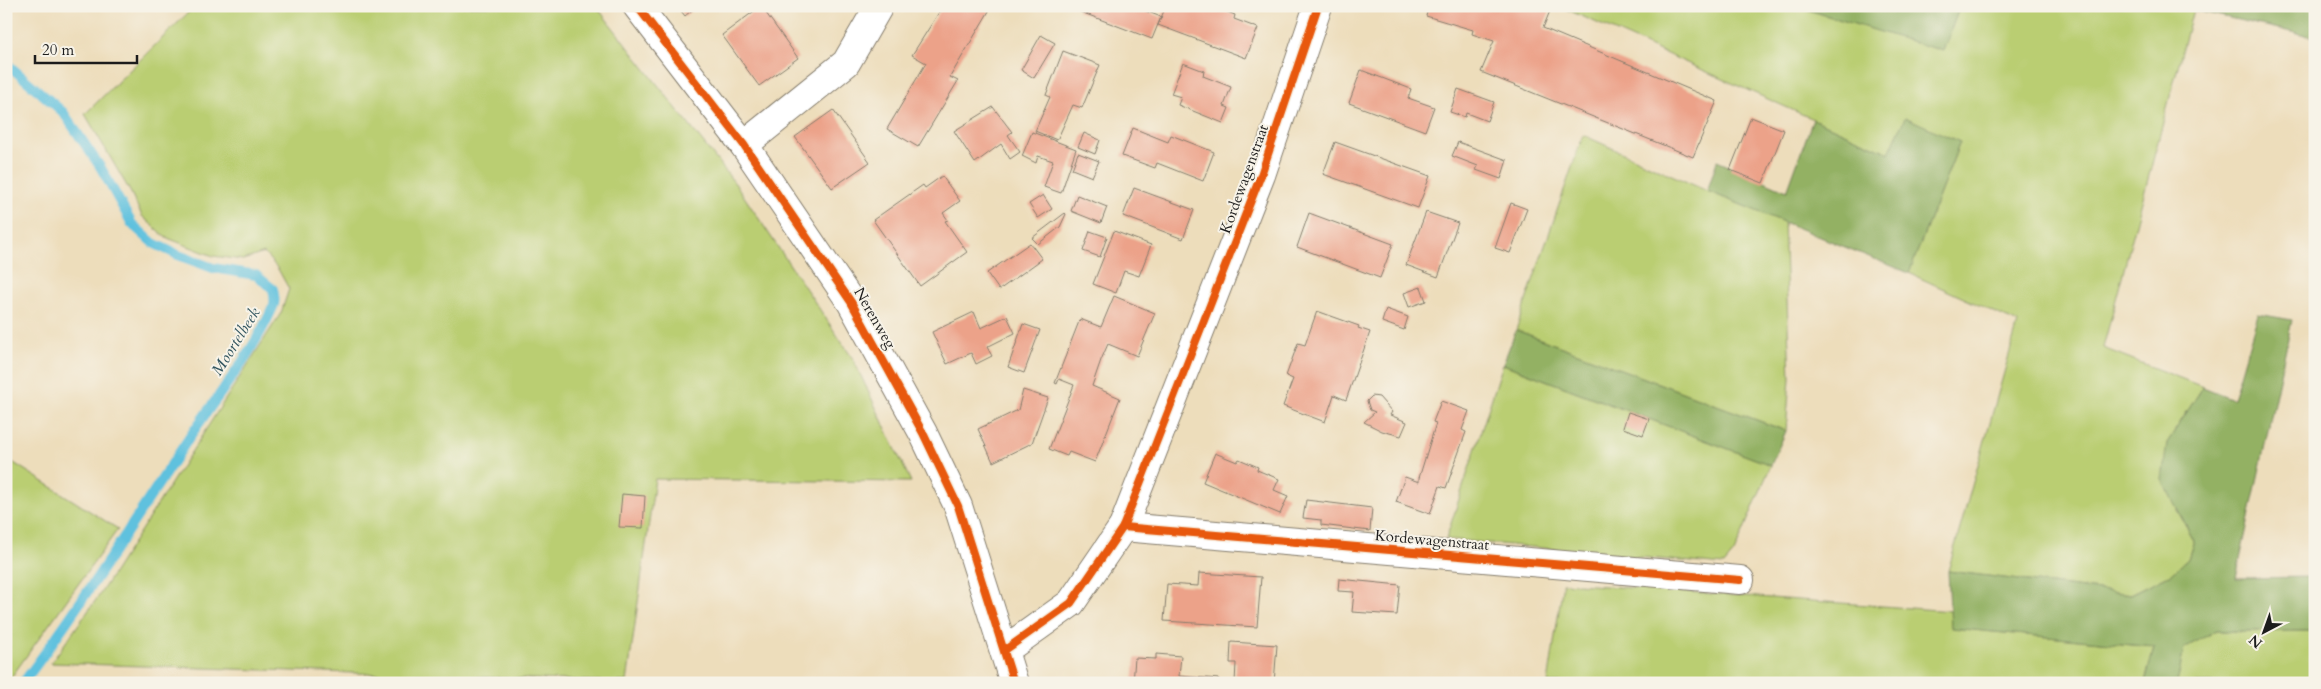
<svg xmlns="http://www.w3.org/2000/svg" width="2321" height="689" viewBox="0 0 2321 689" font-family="Cardo,serif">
	<rect width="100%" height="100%" fill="#f7f3e8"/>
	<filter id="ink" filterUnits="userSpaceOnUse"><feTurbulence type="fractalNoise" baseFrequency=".02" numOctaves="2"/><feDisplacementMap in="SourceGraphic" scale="10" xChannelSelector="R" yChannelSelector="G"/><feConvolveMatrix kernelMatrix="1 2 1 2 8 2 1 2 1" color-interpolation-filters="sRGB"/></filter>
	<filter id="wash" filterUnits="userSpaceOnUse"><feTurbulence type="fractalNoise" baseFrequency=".0096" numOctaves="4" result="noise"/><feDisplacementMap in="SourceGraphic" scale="20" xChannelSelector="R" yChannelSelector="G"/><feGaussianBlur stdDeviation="1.12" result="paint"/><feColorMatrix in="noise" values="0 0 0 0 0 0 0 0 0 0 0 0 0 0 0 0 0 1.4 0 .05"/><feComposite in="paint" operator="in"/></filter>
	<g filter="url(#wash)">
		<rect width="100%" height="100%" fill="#edddbb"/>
		<g fill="#bace72" stroke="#6b7547">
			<polygon points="195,6 596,6 737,186 853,359 911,482 655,479 627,682 51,663 98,597 281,313 289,289 278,269 264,253 243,260 213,256 165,237 142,216 131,193 85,114"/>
			<polygon points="1559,6 1795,6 1943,50 1960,6 2179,6 2193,10 2103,348 2203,387 2167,443 2177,510 2194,540 2188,559 2171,574 2131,594 1948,571 2018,323 1909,273 1960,142 1889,153"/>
			<polygon points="1583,135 1707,191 1784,222 1790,378 1786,431 1516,330"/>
			<polygon points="1503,364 1771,465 1734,553 1724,565 1446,539"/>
			<polygon points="6,458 118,529 7,683 6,683"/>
			<polygon points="1563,583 1951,611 1952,628 2154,647 2145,683 1548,683"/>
			<polygon points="2216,631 2315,631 2315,683 2177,683 2184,648"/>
		</g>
		<g fill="#93b164" stroke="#586640">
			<polygon points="1795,6 1960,6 1943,51"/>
			<polygon points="2179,6 2315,6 2315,37 2193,10"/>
			<polygon points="1905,117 1960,142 1909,273 1707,191 1717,161 1787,191 1813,119 1889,153"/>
			<polygon points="2258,314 2292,320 2236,578 2315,577 2315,631 2216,631 2184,648 2177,683 2145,683 2154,647 1951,628 1948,571 2131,594 2171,574 2188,559 2194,540 2162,480 2167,443 2203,387 2233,399"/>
			<polygon points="1516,330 1786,431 1771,465 1503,364"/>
		</g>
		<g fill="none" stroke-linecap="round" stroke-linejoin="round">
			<path stroke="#5fc1de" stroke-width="10" d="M6 63 63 112 101 168 132 224 153 243 178 255 213 268 256 275 273 289C274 295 276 302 273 307 252 355 216 397 187 441 133 522 81 605 23 683"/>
		</g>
		<g id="blocks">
			<g fill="#eca289">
				<polygon points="677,6 697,6 685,16"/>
				<polygon points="761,6 798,58 759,86 722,35"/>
				<polygon points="943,6 992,6 950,77 958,81 918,147 887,129 926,63 912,55"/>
				<polygon points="1080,6 1133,6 1161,17 1152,39 1078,11"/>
				<polygon points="1166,6 1208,6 1219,12 1220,9 1235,15 1234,19 1258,28 1246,58 1158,25"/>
				<polygon points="1429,6 1552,6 1543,28 1717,101 1693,157 1481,72 1494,41 1472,34 1473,30 1426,16"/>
				<polygon points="1041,35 1055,43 1034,78 1021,70"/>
				<polygon points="1063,51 1100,65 1082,108 1073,105 1057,140 1035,131 1050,97 1046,95"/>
				<polygon points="1183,63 1204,71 1203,76 1231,87 1224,106 1229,108 1223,123 1178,105 1181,97 1171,94"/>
				<polygon points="1361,70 1411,89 1408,98 1434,107 1425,131 1349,103"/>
				<polygon points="1458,89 1494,102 1487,121 1466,113 1465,117 1450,112"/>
				<polygon points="993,107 1012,132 1008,135 1020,152 1010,159 1001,144 975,163 954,131"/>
				<polygon points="833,110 870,162 832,188 795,137"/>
				<polygon points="1751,117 1784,130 1763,183 1730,170"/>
				<polygon points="1133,128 1168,142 1171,135 1214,152 1203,181 1157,163 1155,168 1122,156"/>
				<polygon points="1032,132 1076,149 1061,193 1044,187 1053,161 1038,156 1036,163 1022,156"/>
				<polygon points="1084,133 1100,140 1095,154 1078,147"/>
				<polygon points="1335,142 1430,176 1418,208 1323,174"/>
				<polygon points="1458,142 1507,160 1501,179 1476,170 1478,166 1452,156"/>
				<polygon points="1078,153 1099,161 1092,177 1072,169"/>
				<polygon points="942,176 960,201 943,213 948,220 945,221 967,252 920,286 873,220 923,185 925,188"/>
				<polygon points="1134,188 1194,210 1183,239 1123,216"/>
				<polygon points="1043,195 1052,209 1038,218 1029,204"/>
				<polygon points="1077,195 1107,207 1101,223 1071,211"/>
				<polygon points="1511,203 1527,209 1510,253 1495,248"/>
				<polygon points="1426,212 1458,223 1438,277 1406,265"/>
				<polygon points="1065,213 1066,214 1060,227 1038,244 1032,238"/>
				<polygon points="1309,213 1393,244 1380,278 1297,247"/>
				<polygon points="1090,231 1107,237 1100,257 1083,251"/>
				<polygon points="1114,231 1151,245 1139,276 1124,271 1116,293 1093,284"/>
				<polygon points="1030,243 1042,259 999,290 987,273"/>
				<polygon points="1421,287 1426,301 1409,307 1404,293"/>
				<polygon points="1114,296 1155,313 1137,356 1108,344 1101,360 1092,386 1120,398 1095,462 1069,452 1067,456 1049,449 1074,385 1059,379 1057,384 1055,383 1080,319 1101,327"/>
				<polygon points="1386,309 1408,317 1404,330 1382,322"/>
				<polygon points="1317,311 1359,326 1358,328 1370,332 1346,400 1334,395 1325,422 1283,406 1293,379 1286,376 1298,343 1305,345"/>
				<polygon points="974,312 981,328 1007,316 1015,333 987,347 992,356 976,364 971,353 947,364 932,332"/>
				<polygon points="1023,324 1040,330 1024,373 1008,367"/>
				<polygon points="1023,390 1048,398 1032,443 993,462 978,429 1018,410"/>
				<polygon points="1372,396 1379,397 1392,412 1390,415 1407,422 1401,436 1382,431 1364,422 1375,412 1370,410 1367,401"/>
				<polygon points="1441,401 1469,411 1462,430 1466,432 1446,488 1440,486 1430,514 1396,502 1405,477 1419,482 1419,478 1436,423 1433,422"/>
				<polygon points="1628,412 1649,419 1643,435 1623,428"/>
				<polygon points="1215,453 1237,462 1239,459 1258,467 1257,470 1279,479 1274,490 1288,496 1280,514 1203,482"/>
				<polygon points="622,494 645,496 643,528 619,527"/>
				<polygon points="1306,500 1372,508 1370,531 1321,525 1321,520 1303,518"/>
				<polygon points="1199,573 1261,577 1257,627 1164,621 1167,584 1198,586"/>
				<polygon points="1339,579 1400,585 1397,615 1352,612 1354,592 1338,591"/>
				<polygon points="1231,642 1277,645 1274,683 1235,683 1236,663 1230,663"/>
				<polygon points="1156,654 1181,656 1179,676 1219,679 1219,683 1133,683 1135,658 1156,659"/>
			</g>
		</g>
	</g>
	<g filter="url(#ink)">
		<use href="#blocks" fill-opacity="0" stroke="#847c6c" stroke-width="1"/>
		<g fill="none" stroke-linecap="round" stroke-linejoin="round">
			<defs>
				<g id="street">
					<polyline points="637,6 744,145 851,302 923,433 958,506 1014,683"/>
					<polyline points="744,145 846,63 879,6"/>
					<polyline points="1123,527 1740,580"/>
					<polyline points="1005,650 1071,603 1123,527 1261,175 1318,6"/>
				</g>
			</defs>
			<use href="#street" stroke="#847c6c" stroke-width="30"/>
			<use href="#street" stroke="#fff" stroke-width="28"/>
			<defs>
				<g id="cycleway">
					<polyline points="637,6 744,145 851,302 923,433 958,506 1014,683"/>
					<polyline points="1123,527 1740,580"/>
					<polyline points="1005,650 1071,603 1123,527 1261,175 1318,6"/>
				</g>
			</defs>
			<use href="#cycleway" stroke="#f7f3e8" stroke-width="11"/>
			<use href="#cycleway" stroke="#e8590c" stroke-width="8"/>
		</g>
	</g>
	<g text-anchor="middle" stroke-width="4" stroke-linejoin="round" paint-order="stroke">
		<g font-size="15" fill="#1c1c1c" stroke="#f7f3e8">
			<text transform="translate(1244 179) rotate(-70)" y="5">Kordewagenstraat</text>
			<text transform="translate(875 318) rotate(60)" y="5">Nerenweg</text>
			<text transform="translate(1432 540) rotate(5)" y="5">Kordewagenstraat</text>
		</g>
		<g font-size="16" font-style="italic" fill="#335660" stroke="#f7f3e8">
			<text transform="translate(235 341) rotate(-58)" y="6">Moortelbeek</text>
		</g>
	</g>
	<rect width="2321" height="689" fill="none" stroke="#f7f3e8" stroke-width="25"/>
	<g transform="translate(2264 632) rotate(221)" stroke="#f7f3e8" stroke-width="4" paint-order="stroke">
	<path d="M0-4L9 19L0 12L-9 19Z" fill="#1c1c1c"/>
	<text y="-8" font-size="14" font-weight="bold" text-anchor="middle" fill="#1c1c1c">N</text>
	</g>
	<path d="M35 55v8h102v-8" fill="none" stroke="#1c1c1c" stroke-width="2.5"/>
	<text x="42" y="55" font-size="15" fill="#1c1c1c" stroke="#f7f3e8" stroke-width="4" paint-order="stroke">20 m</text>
</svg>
